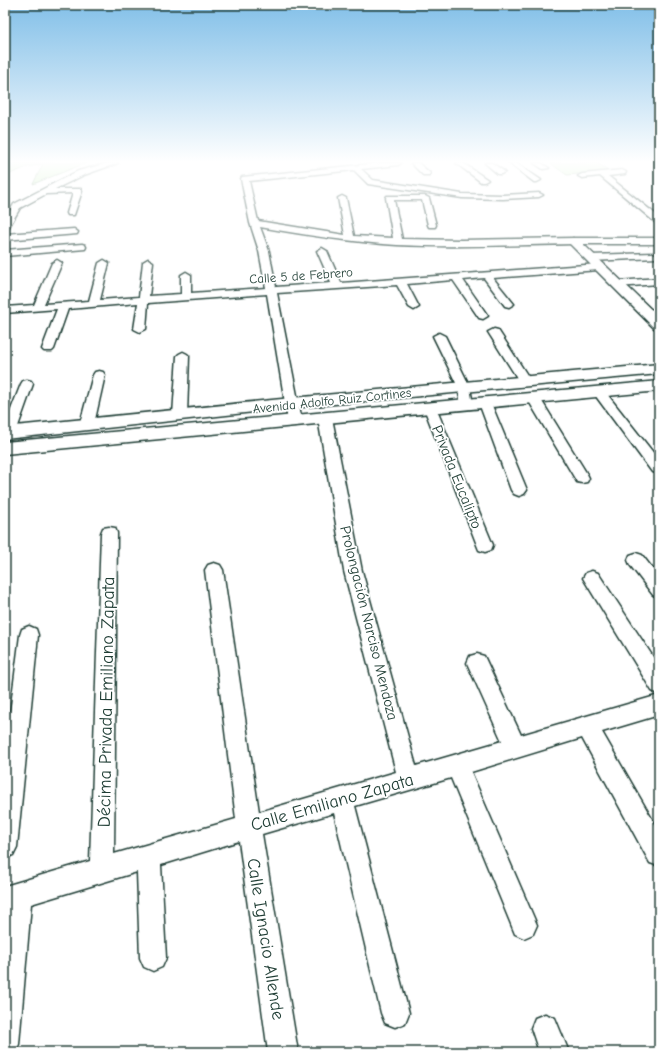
<svg xmlns="http://www.w3.org/2000/svg" width="664" height="1057" viewBox="0 0 664 1057" font-family="'Comic Neue',sans-serif">
	<rect width="100%" height="100%" fill="#fff"/>
	<filter id="ink" filterUnits="userSpaceOnUse"><feTurbulence type="fractalNoise" baseFrequency=".025" numOctaves="2"/><feDisplacementMap in="SourceGraphic" scale="8" xChannelSelector="R" yChannelSelector="G"/><feConvolveMatrix kernelMatrix="1 2 1 2 8 2 1 2 1" color-interpolation-filters="sRGB"/></filter>
	<g filter="url(#ink)">
		<g fill="#baebaa" stroke="#6c946f">
			<polygon points="5,163 86,163 33,184 43,164 27,167 5,176"/>
			<polygon points="550,163 597,163 610,171 567,175"/>
		</g>
		<g fill="none" stroke-linecap="round" stroke-linejoin="round">
			<polygon fill="#88d0e9" fill-rule="evenodd" points="5,163 16,163 14,166 5,168"/>
			<defs>
				<g id="minor">
					<polygon points="108,163 118,163 84,175 55,189 81,189 82,191 74,215 68,215 67,213 73,193 46,194 20,208 9,227 5,230 5,220 14,204 78,171"/>
					<path d="M380 163H401L398 165 361 169 373 180 462 194 503 195 539 193 543 195 539 197 503 199 462 198 368 184 354 170 249 181 258 221 345 235 338 198 342 196 346 198 354 236 393 238 386 198 387 196H425L429 198 436 225 435 227H429L428 225 422 200H394L402 239 462 240 573 238 577 241 573 244C515 245 455 248 397 245 351 242 305 235 260 227L269 251 276 287 331 283 317 251 322 248 327 251 341 283 599 264 604 267 599 270 493 278 514 304 509 307 505 306 484 278 463 280 488 316 483 319 479 318 453 280 407 284 419 307 414 310 409 307 397 285 277 293 302 421 300 424 295 425 290 424 288 421 267 294 148 303 146 329 140 332 134 329 138 303 68 309 54 349 52 351H44L42 349 57 309 5 313V307L34 305 52 263 57 260 62 263 44 304 89 301 99 263 104 260 109 263 100 300 139 297 143 262 148 259 153 262 149 296 181 294V275L186 272 191 275V293L266 288 259 251 250 223 241 179 242 177Z"/>
					<polygon points="411,163 418,163 430,173 429,175 423,175"/>
					<polygon points="456,163 463,163 488,180 484,182 481,182"/>
					<polygon points="485,163 492,163 505,172 501,174 498,174"/>
					<polygon points="509,163 516,163 541,180 537,182 534,182"/>
					<polygon points="534,163 541,163 549,168 543,169"/>
					<polygon points="622,170 626,172 625,174 608,176 659,217 659,223 656,223 600,176 582,178 578,176 582,174"/>
					<polygon points="74,229 78,232 77,234 5,240 5,234"/>
					<polygon points="82,244 85,245 86,247 85,249 5,256 5,250"/>
					<polygon points="653,253 658,256 656,258 591,261 586,258 591,255"/>
					<polygon points="659,278 659,284 617,287 612,284 617,281"/>
					<polygon points="659,309 659,315 646,316 641,313 646,310"/>
					<polygon points="494,329 498,330 531,381 529,384 521,384 519,381 488,332"/>
					<polygon points="439,333 445,336 470,387 473,405 472,408 467,409 462,408 461,405 458,387 433,336"/>
					<polygon points="183,352 187,354 189,356 187,415 185,418 180,419 175,418 173,415 177,356 179,354"/>
					<polygon points="99,371 103,372 105,375 94,424 92,427 87,428 82,427 80,424 93,375 95,372"/>
					<polygon points="27,380 31,381 33,384 16,432 14,435 9,437 5,435 5,425 21,384 23,381"/>
					<polygon points="599,388 603,389 659,460 659,473 652,472 595,395 593,392 595,389"/>
					<polygon points="533,394 538,395 587,474 589,478 587,482 582,483 577,482 527,398 528,395"/>
					<polygon points="485,399 490,400 491,403 527,490 524,494 519,496 514,494 511,490 479,403 480,400"/>
					<polygon points="430,404 435,405 436,408 493,545 491,550 485,552 479,550 477,545 424,408 425,405"/>
					<polygon points="325,414 330,415 332,418 362,571 416,766 502,741 467,663 470,656 477,654 484,656 521,735 659,695 659,715 602,732 659,831 659,866 650,863 582,738 471,772 537,925 533,934 524,938 515,934 451,778 355,806 409,1013 405,1023 395,1027 385,1023 381,1013 334,813 262,834 298,1052 268,1052 239,841 161,865 166,958 162,967 153,971 144,967 140,958 137,872 31,904 19,1044 16,1052 5,1052 5,886 90,861 101,533 103,528 109,527 115,528 117,533 114,854 236,819 205,570 208,565 214,563 220,565 223,570 259,812 396,772 344,571 318,418 320,415"/>
					<polygon points="636,553 642,555 659,577 659,598 653,595 630,565 628,560 630,555"/>
					<polygon points="592,571 598,573 659,666 659,694 652,691 586,583 583,578 586,573"/>
					<polygon points="29,626 36,629 38,635 17,847 13,855 5,859 5,752 20,635 22,629"/>
					<polygon points="545,1014 555,1018 569,1052 539,1052 531,1028 535,1018"/>
				</g>
				<g id="tertiary">
					<polygon points="573,238 659,238 659,244 583,244 659,317 659,329 654,328 567,241"/>
					<polygon points="659,364 659,374 292,408 5,439 5,427 292,398"/>
					<polygon points="659,381 659,391 5,454 5,442"/>
				</g>
			</defs>
			<use href="#minor" stroke="#1f3d34" stroke-width="3"/>
			<use href="#tertiary" stroke="#1f3d34" stroke-width="3"/>
			<use href="#minor" fill="#fff" fill-rule="evenodd"/>
			<use href="#tertiary" fill="#fff" fill-rule="evenodd"/>
		</g>
	</g>
	<linearGradient id="sky" x2="0" y2="1"><stop stop-color="#81bfe8"/><stop offset="0.52" stop-color="#fff"/><stop offset="1" stop-color="#fff" stop-opacity="0"/></linearGradient>
	<rect width="664" height="311" fill="url(#sky)"/>
	<g text-anchor="middle" stroke-width="3.5" stroke-linejoin="round" paint-order="stroke">
		<g font-size="13" fill="#1f3d34" stroke="#fff">
			<text transform="translate(301 275) rotate(-4)" y="5">Calle 5 de Febrero</text>
			<text transform="translate(332 400) rotate(-6)" y="5">Avenida Adolfo Ruiz Cortines</text>
		</g>
		<g font-size="15" fill="#1f3d34" stroke="#fff">
			<text transform="translate(457 477) rotate(68)" y="5">Privada Eucalipto</text>
			<text transform="translate(369 623) rotate(76)" y="5">Prolongación Narciso Mendoza</text>
		</g>
		<g font-size="18" fill="#1f3d34" stroke="#fff">
			<text transform="translate(106 702) rotate(-89)" y="6">Décima Privada Emiliano Zapata</text>
			<text transform="translate(332 802) rotate(-16)" y="6">Calle Emiliano Zapata</text>
			<text transform="translate(266 939) rotate(81)" y="6">Calle Ignacio Allende</text>
		</g>
	</g>
	<rect width="664" height="1057" fill="none" stroke="#fff" stroke-width="20"/>
	<rect x="10" y="10" width="644" height="1037" fill="none" stroke="#1f3d34" stroke-width="1.5" filter="url(#ink)"/>
</svg>
